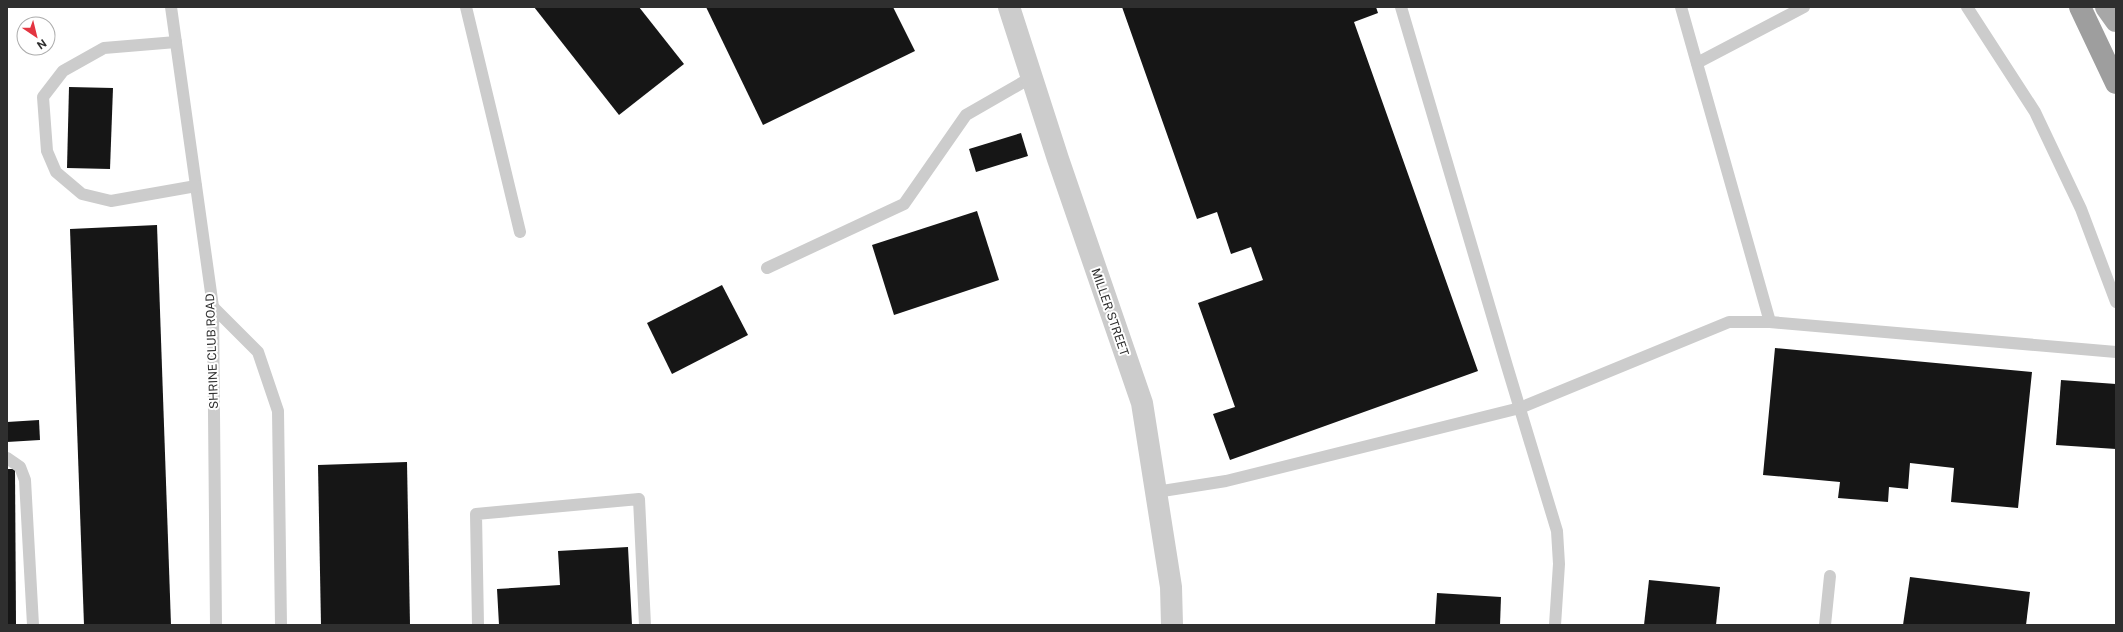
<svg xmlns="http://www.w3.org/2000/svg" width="2123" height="632" viewBox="0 0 2123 632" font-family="'Public Sans',sans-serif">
	<rect width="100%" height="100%" fill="#fff"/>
	<g fill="#161616">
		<polygon points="534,7 639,7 684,64 619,115"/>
		<polygon points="706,7 893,7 915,51 763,125"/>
		<polygon points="1122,7 1376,7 1378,13 1354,22 1478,371 1230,460 1213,414 1235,407 1198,303 1263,280 1251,247 1231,254 1217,212 1197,219"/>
		<polygon points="69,87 113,88 110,169 67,168"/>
		<polygon points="1021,133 1028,156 976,172 969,149"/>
		<polygon points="977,211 999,280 894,315 872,245"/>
		<polygon points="157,225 171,625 84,625 70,229"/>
		<polygon points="722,285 748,335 672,374 647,323"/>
		<polygon points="1775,348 2032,372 2018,508 1951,502 1954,468 1910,463 1908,489 1889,487 1888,502 1838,498 1840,482 1763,475"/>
		<polygon points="2061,380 2116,384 2116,449 2056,445"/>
		<polygon points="39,420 40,440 7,442 7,422"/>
		<polygon points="407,462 410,625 321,625 318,465"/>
		<polygon points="7,469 15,469 16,625 7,625"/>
		<polygon points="628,547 632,625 499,625 497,589 560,585 558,551"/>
		<polygon points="1910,577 2030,592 2026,625 1903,625"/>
		<polygon points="1649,580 1720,587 1716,625 1644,625"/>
		<polygon points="1437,593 1501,597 1500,625 1435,625"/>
	</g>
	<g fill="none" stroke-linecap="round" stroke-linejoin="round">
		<g stroke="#ccc" stroke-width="12">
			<polyline points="171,7 213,307 216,625"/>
			<polyline points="466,7 520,232"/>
			<polyline points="1401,7 1507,366 1557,531 1559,564 1555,625"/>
			<polyline points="1967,7 2035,112 2081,209 2116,302"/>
			<polyline points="176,42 104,48 63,71 43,97 47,151 56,172 82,194 111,201 196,186"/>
			<polyline points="1697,63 1804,7"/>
			<polyline points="767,268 904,204 966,115 1032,77"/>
			<polyline points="213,307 258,352 278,411 281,625"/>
			<polyline points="1770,322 2116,352"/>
			<polyline points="7,458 20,467 25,480 33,625"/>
			<polyline points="1156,492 1226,481 1520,408 1729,322 1770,322 1681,7"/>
			<polyline points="478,625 476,514 639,499 645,625"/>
			<polyline points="1825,625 1830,576"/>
		</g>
		<polyline stroke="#ccc" stroke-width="22" points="1009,7 1058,159 1142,403 1171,587 1172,625"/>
		<polyline stroke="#a7a7a7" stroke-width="22" points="2106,7 2116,21"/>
		<polyline stroke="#9e9e9e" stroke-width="22" points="2080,7 2116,83"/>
	</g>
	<g text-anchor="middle" stroke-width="4" stroke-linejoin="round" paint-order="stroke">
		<g font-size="12" fill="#2f2f2f" stroke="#fff">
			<text transform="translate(1110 312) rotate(71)" y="4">MILLER STREET</text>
			<text transform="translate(212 351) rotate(-92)" y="4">SHRINE CLUB ROAD</text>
		</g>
	</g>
	<rect width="2123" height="632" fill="none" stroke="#2f2f2f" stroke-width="16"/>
	<g transform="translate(36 36) rotate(145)"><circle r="19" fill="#ffffff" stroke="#acacac"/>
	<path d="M0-3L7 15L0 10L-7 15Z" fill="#e33541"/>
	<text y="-6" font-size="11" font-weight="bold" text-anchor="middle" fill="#2f2f2f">N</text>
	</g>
</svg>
